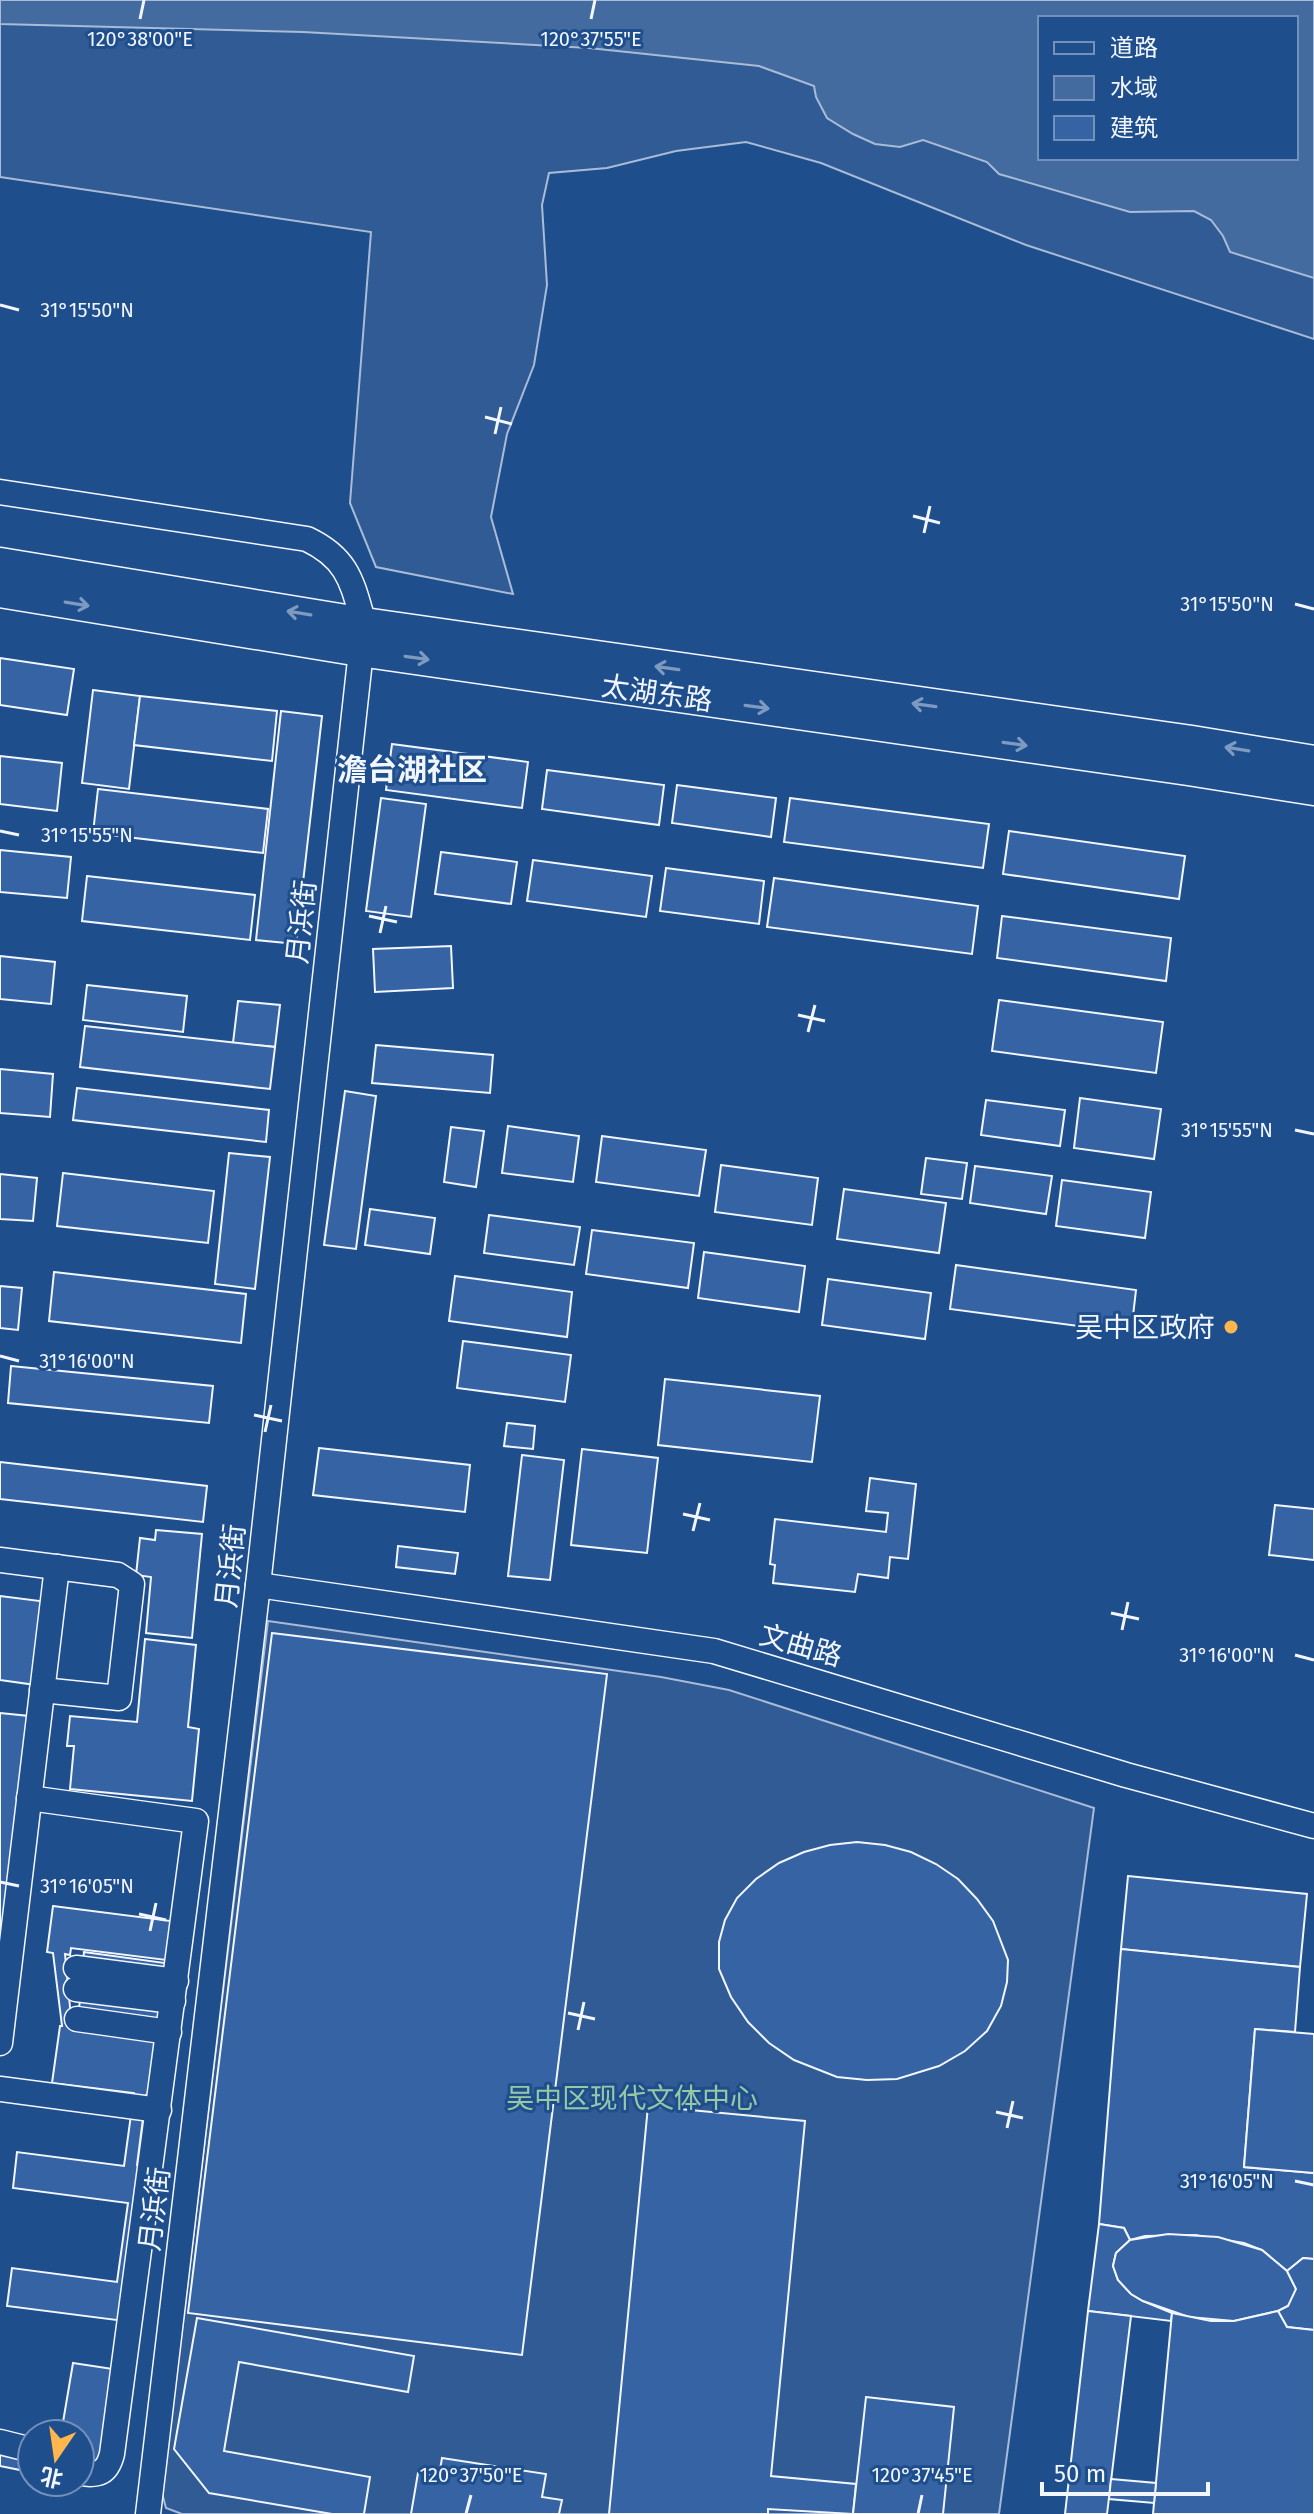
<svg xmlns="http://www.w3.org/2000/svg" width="1314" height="2514" viewBox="0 0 1314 2514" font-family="'Fira Sans','Noto Sans SC',sans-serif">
	<rect width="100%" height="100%" fill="#1f4e8c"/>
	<g fill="#305b95" stroke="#a8bbd7" stroke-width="2">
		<polygon points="0,0 626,0 1040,158 1314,191 1314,339 1026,245 821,163 746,142 676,151 607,168 549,173 542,205 547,285 534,365 507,434 491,517 513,594 376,567 350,503 371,232 0,177"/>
		<polygon points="268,1621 661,1677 729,1690 1094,1808 999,2514 182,2514 166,2508 162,2493"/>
	</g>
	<path fill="#446ba0" stroke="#a8bbd7" stroke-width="2" fill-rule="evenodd" d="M0 0H1314V278L1230 252 1223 236 1211 220 1194 211 1130 212 999 174 987 162 923 140 900 147 875 144 853 134 827 118 816 97 814 86 759 66 589 48 303 32 0 24ZM1040 18H1296V158H1040Z"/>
	<g fill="#3563a3" stroke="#f2f6ff" stroke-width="2">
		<polygon points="0,658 74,669 67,715 0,705"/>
		<polygon points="93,690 140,696 129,789 82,783"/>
		<polygon points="140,696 277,711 272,761 134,745"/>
		<polygon points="281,711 322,716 296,944 256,940"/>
		<polygon points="392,744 528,762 522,808 386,790"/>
		<polygon points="0,756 62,763 57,811 0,804"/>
		<polygon points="547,770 664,785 659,825 542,809"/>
		<polygon points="677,785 776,798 771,837 672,823"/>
		<polygon points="98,789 268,809 263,853 93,833"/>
		<polygon points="381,798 426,804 411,917 366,911"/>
		<polygon points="790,798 989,824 983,868 784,842"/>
		<polygon points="1009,831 1185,856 1179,899 1003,874"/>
		<polygon points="0,850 71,857 67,898 0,892"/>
		<polygon points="441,852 517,862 511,904 435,894"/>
		<polygon points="533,860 652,876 646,917 527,901"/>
		<polygon points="666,868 764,881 759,924 660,911"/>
		<polygon points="87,876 255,895 250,940 82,921"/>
		<polygon points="774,878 978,906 972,954 767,927"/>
		<polygon points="1002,916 1171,938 1166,981 997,958"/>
		<polygon points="451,946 453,988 375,992 373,949"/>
		<polygon points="0,956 55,962 51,1004 0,999"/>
		<polygon points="87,985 187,996 183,1032 83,1020"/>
		<polygon points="999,1000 1163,1022 1156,1073 992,1051"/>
		<polygon points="238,1001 280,1005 275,1047 233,1043"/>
		<polygon points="85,1026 275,1047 270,1089 80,1067"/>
		<polygon points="376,1045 493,1055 490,1093 372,1083"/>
		<polygon points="0,1069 53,1074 50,1117 0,1113"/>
		<polygon points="77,1088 269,1110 266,1142 73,1120"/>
		<polygon points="345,1091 376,1096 356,1249 324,1245"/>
		<polygon points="1080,1098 1161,1109 1154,1159 1074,1148"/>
		<polygon points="986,1100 1065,1110 1060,1146 981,1135"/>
		<polygon points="508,1126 579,1136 573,1182 502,1173"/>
		<polygon points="451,1127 484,1131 476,1187 444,1182"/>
		<polygon points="602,1136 706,1150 699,1196 596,1182"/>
		<polygon points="229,1153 270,1157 255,1289 215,1284"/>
		<polygon points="926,1158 967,1163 962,1199 921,1194"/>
		<polygon points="721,1165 818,1178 812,1225 715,1212"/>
		<polygon points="975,1166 1052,1176 1046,1214 970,1203"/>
		<polygon points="63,1173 214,1191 208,1243 57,1226"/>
		<polygon points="0,1174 37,1178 33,1221 0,1219"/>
		<polygon points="1062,1180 1151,1192 1145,1238 1056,1226"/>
		<polygon points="844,1189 946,1203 939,1253 837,1239"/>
		<polygon points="370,1209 435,1218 430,1254 365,1245"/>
		<polygon points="489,1215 580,1227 574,1265 484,1253"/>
		<polygon points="592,1230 694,1243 688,1288 586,1274"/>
		<polygon points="704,1252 805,1266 799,1312 698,1298"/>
		<polygon points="956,1265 1136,1290 1131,1333 950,1309"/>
		<polygon points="54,1272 246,1294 241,1343 49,1321"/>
		<polygon points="455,1276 572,1292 567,1337 449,1321"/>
		<polygon points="828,1279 931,1293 925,1339 822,1325"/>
		<polygon points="0,1286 22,1288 18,1330 0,1328"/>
		<polygon points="463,1341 571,1355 565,1402 457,1388"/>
		<polygon points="11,1366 213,1386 209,1423 8,1403"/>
		<polygon points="665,1379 820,1396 812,1462 658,1445"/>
		<polygon points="507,1423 535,1426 533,1449 504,1446"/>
		<polygon points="319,1448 470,1465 465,1512 313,1495"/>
		<polygon points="582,1449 658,1458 647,1553 571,1545"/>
		<polygon points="522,1455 564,1460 550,1580 508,1576"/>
		<polygon points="0,1462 207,1486 203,1522 0,1499"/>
		<polygon points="870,1478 916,1484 908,1559 890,1557 888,1578 858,1574 855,1592 773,1583 775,1565 770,1564 775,1519 886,1532 888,1513 866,1511"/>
		<polygon points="1275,1505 1314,1509 1314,1560 1269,1555"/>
		<polygon points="156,1530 202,1534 192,1638 146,1633 151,1577 136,1575 140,1538 155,1540"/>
		<polygon points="398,1546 458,1553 455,1574 396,1567"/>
		<polygon points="0,1596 48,1602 36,1685 0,1680"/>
		<polygon points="272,1633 607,1674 522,2355 188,2313"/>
		<polygon points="145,1639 196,1645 188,1727 199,1729 192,1801 70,1789 74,1746 67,1746 70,1716 137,1722"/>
		<polygon points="0,1713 29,1716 5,1939 0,1938"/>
		<polygon points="857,1842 885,1845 911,1852 936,1864 958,1879 977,1899 993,1921 1008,1960 1007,1982 1001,2006 987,2031 965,2051 939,2066 897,2079 867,2080 837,2077 794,2060 769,2043 748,2022 731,1997 719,1969 719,1942 725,1920 737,1898 756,1879 779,1863 804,1852 830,1845"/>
		<polygon points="1128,1876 1307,1894 1300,1967 1121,1949"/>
		<polygon points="53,1906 171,1921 166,1960 71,1948 70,1955 65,1954 72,2028 164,2039 157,2096 146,2095 137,2165 145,2167 124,2321 7,2306 12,2268 117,2282 128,2203 13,2188 17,2152 124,2166 134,2093 52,2083 60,2026 62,2026 53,1953 47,1952"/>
		<polygon points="1121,1949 1300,1967 1295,2032 1255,2029 1244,2167 1314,2173 1314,2259 1303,2258 1287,2271 1262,2250 1244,2243 1195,2235 1145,2236 1130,2240 1124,2228 1099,2224"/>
		<polygon points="84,1952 165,1963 164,1976 82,1966"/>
		<polygon points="81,1994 163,2004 161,2025 78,2014"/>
		<polygon points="1255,2029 1314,2034 1314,2173 1244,2167"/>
		<polygon points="648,2106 805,2121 771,2476 856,2484 853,2514 768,2509 768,2514 609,2514"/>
		<polygon points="1099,2224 1124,2228 1130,2240 1116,2253 1113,2266 1118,2280 1131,2294 1143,2301 1172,2313 1171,2321 1088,2311"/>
		<polygon points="1168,2234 1218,2237 1262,2250 1287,2271 1296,2289 1294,2298 1288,2306 1278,2311 1234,2321 1189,2317 1143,2301 1131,2294 1118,2280 1113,2266 1116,2253 1130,2240"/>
		<polygon points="1303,2258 1314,2259 1314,2330 1287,2327 1278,2311 1288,2306 1296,2289 1287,2271"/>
		<polygon points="1088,2311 1131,2316 1107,2514 1065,2514"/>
		<polygon points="1278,2311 1287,2327 1314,2330 1314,2514 1153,2514 1172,2313 1211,2321 1234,2321"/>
		<polygon points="197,2318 414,2356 408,2392 239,2362 224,2451 370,2477 364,2514 332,2514 209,2493 174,2449"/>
		<polygon points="73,2363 113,2369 98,2468 80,2466 80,2434 61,2434"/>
		<polygon points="866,2397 954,2407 943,2514 853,2514"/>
		<polygon points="0,2450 20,2458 19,2463 26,2465 25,2471 0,2466"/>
		<polygon points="442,2458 546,2474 542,2497 562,2500 559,2514 411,2514 418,2473 439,2476"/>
		<polygon points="1111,2479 1156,2483 1154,2503 1109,2499"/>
	</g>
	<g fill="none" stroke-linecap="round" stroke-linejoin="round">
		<defs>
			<g id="minor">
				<path d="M0 492 307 539C349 559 352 583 364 624L258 1585 148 2514"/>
				<polyline points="0,1560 118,1575 132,1584 119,1698 42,1690"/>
				<polyline points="258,1585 714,1651 1126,1775 1314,1826"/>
				<path d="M29 1798 196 1821 112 2454C107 2473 99 2476 80 2473"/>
				<polyline points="76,1968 176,1981"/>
				<polyline points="76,1989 173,2001"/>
				<polyline points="77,2019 169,2032"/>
				<polyline points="0,2043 57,1567"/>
				<polyline points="0,2089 159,2110"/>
				<polyline points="0,2442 32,2450"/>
			</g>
			<g id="major">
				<polyline points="0,564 364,624 1192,742 1314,762"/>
				<polyline points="0,591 360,650 1188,769 1314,789"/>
			</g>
		</defs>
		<use href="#minor" stroke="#f2f6ff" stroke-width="27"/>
		<use href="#major" stroke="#f2f6ff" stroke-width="35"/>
		<use href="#minor" stroke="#1f4e8c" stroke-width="24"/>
		<use href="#major" stroke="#1f4e8c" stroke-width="32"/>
	</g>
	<defs><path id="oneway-shaft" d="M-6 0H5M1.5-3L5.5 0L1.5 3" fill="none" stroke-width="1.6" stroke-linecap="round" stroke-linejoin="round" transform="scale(2)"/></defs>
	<g stroke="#7e9ac0">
		<use href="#oneway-shaft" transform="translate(77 604) rotate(9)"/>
		<use href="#oneway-shaft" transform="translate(299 613) rotate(-171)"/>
		<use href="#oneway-shaft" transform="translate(417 658) rotate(8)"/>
		<use href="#oneway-shaft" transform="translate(667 668) rotate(-172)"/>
		<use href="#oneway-shaft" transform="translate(924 705) rotate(-172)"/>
		<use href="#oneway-shaft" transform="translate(757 707) rotate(8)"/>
		<use href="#oneway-shaft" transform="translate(1015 744) rotate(8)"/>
		<use href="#oneway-shaft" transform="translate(1237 749) rotate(-171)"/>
	</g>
	<path fill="none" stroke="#f2f6ff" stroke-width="3" d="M140 19 144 0M591 19 595 0M0 305 19 310M485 417 512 424M495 434 501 407M913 516 940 523M924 533 930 506M1295 604 1314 609M0 831 19 835M369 916 397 922M380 933 386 906M798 1015 825 1021M808 1032 815 1005M1295 1130 1314 1134M0 1356 19 1361M254 1415 282 1421M265 1432 271 1405M683 1514 710 1520M693 1531 700 1503M1111 1613 1139 1619M1122 1630 1128 1602M1295 1655 1314 1660M0 1882 19 1886M139 1914 166 1920M150 1931 156 1903M568 2013 595 2019M578 2030 584 2002M996 2112 1023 2118M1007 2128 1013 2101M1295 2181 1314 2185M466 2514 471 2495M918 2514 922 2495"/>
	<circle fill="#ffb74d" stroke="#1f4e8c" stroke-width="3" cx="1231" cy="1327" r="8"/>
	<g text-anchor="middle" stroke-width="6" stroke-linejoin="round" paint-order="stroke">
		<g font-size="28" fill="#f2f6ff" stroke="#1f4e8c">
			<text transform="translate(657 693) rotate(8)" y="10">太湖东路</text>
			<text transform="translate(301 922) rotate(-84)" y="10">月浜街</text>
			<text transform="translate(230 1566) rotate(-84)" y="10">月浜街</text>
			<text transform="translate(801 1645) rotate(16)" y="10">文曲路</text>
			<text transform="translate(154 2209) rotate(-83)" y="10">月浜街</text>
		</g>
		<g font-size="28" fill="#f2f6ff" stroke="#1f4e8c" text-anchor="end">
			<text x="1215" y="1337">吴中区政府</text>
		</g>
		<g font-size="28" fill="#97c8a6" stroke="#1f4e8c">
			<text x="632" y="2108">吴中区现代文体中心</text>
		</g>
		<g font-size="30" font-weight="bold" fill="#f2f6ff" stroke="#1f4e8c">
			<text x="412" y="780">澹台湖社区</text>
		</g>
	</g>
	<g font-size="20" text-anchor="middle" fill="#f2f6ff" stroke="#1f4e8c" stroke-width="6" stroke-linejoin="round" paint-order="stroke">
		<text x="140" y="46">120°38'00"E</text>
		<text x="591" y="46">120°37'55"E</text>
		<text x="87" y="317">31°15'50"N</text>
		<text x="1227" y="611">31°15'50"N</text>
		<text x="87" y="842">31°15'55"N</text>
		<text x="1227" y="1137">31°15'55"N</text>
		<text x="87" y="1368">31°16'00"N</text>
		<text x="1227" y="1662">31°16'00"N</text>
		<text x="87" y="1893">31°16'05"N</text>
		<text x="1227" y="2188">31°16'05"N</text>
		<text x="471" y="2482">120°37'50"E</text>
		<text x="922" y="2482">120°37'45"E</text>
	</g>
	<rect x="1038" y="16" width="260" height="144" fill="#1f4e8c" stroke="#7391ba" stroke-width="2"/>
	<rect x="1054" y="42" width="40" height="12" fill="#1f4e8c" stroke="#7391ba" stroke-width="2"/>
	<text x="1110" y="56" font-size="24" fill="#f2f6ff">道路</text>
	<rect x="1054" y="76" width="40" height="24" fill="#446ba0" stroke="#7391ba" stroke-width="2"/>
	<text x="1110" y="96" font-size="24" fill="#f2f6ff">水域</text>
	<rect x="1054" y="116" width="40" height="24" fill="#3563a3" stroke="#7391ba" stroke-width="2"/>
	<text x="1110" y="136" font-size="24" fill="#f2f6ff">建筑</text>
	<g transform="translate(56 2458) rotate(193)"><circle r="38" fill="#1f4e8c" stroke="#7391ba" stroke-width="2"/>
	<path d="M0-6L14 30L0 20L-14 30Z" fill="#ffb74d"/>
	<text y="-12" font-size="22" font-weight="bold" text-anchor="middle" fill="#f2f6ff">北</text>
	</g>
	<path d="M1042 2482v12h166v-12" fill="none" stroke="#f2f6ff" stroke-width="4"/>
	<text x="1054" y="2482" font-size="24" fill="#f2f6ff" stroke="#1f4e8c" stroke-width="6" paint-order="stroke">50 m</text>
</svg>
